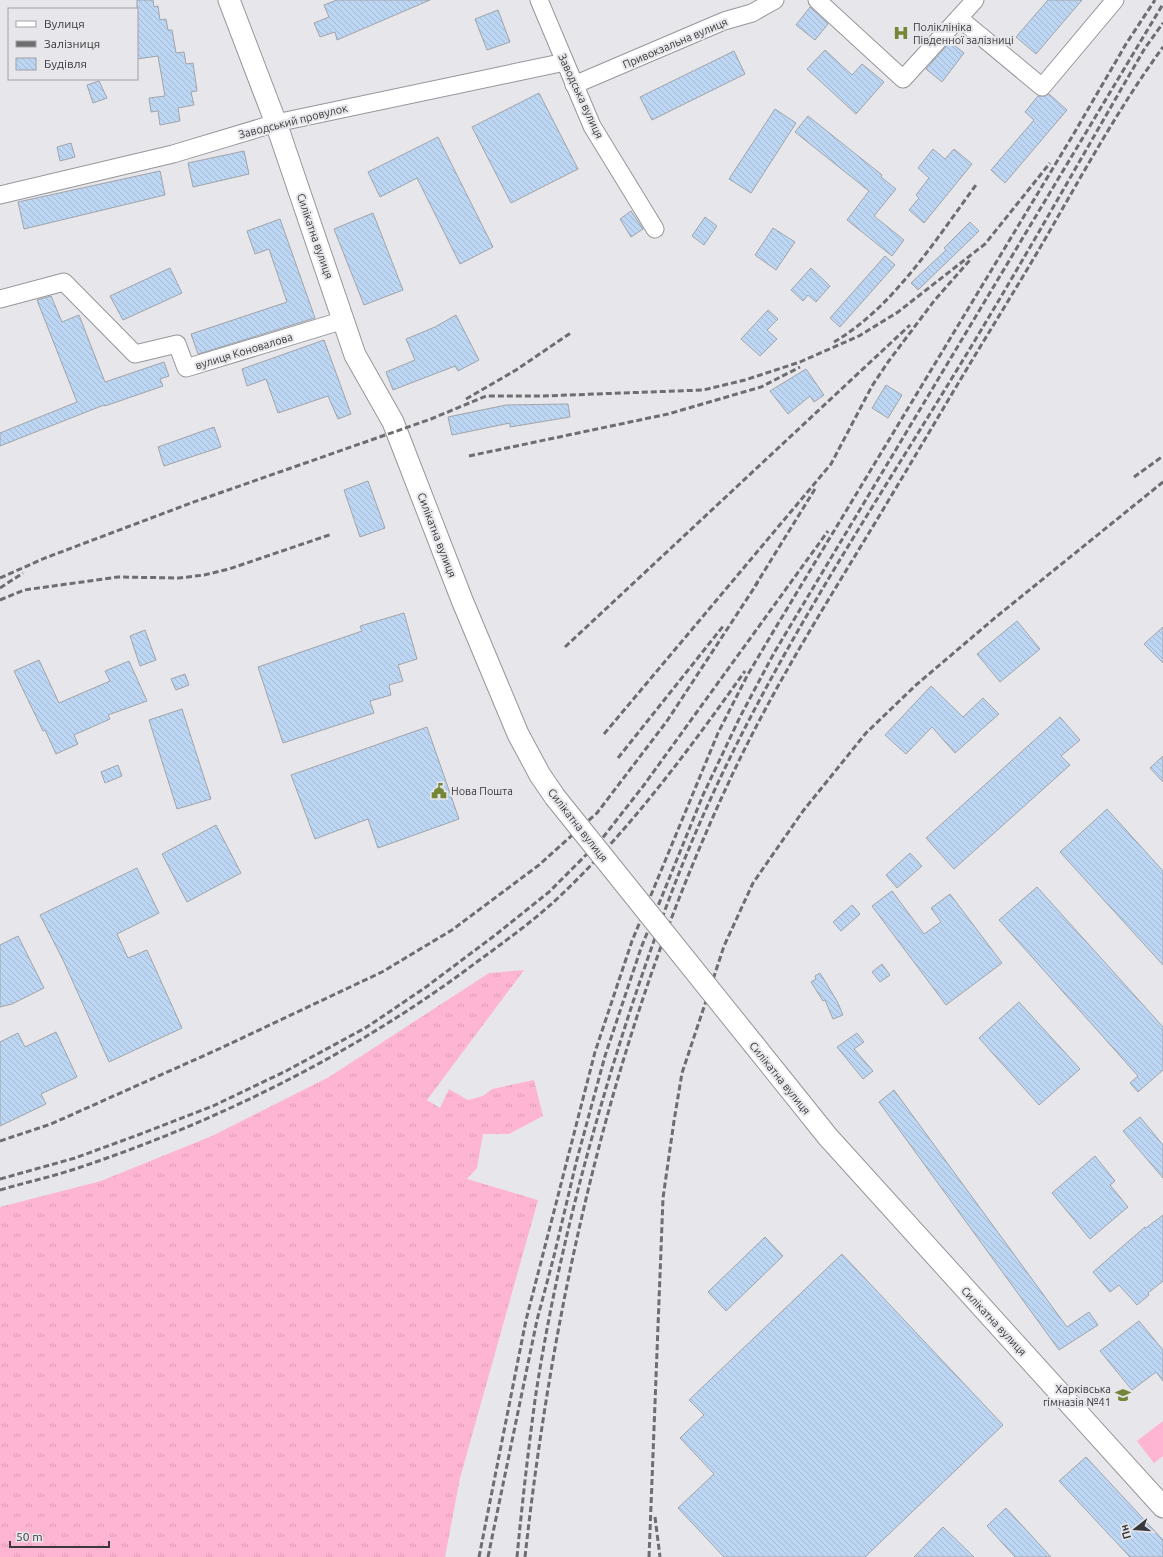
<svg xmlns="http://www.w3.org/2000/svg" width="1163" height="1557" viewBox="0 0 1163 1557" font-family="Ubuntu,sans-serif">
	<defs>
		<pattern id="grass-tufts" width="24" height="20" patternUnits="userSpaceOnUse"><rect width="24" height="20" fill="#feb5d3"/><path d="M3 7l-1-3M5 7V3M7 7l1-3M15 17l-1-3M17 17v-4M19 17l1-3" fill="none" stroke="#da9cb6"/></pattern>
		<pattern id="building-back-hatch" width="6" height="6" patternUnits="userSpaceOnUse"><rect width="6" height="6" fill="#bdd6f3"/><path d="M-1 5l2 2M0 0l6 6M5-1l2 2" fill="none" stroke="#a3b8d1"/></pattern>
	</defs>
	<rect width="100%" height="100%" fill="#e6e6eb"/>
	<polygon fill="url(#grass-tufts)" points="524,970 427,1100 440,1108 449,1089 468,1100 483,1096 492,1089 534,1080 543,1116 509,1134 483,1134 477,1168 467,1179 538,1200 460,1478 445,1557 0,1557 0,1207 101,1181 212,1136 329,1077 489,973"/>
	<polygon fill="#feb5d3" points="1163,1421 1163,1456 1154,1463 1137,1441"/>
	<g fill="url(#building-back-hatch)" stroke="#a2a4a8">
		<polygon points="137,0 153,0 154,7 158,6 160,20 166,19 168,30 172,30 176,53 184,52 186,64 193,63 197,91 191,92 194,105 178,108 180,121 160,125 158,111 151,112 149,98 165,96 158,56 137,59"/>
		<polygon points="337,0 430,0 337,40 335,32 320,37 314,23 329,17 324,5"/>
		<polygon points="1048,0 1082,0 1036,54 1016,37"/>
		<polygon points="810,7 828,24 815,40 796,25"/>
		<polygon points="498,10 510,42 487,50 475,19"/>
		<polygon points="950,42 964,53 942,82 926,69"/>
		<polygon points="825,50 852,75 862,64 884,82 856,114 807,69"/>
		<polygon points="734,51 745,74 652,120 640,97"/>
		<polygon points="99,81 107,98 93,103 87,85"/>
		<polygon points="539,93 578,169 511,203 472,127"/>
		<polygon points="1049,94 1067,110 1005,183 991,170 1034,120 1025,112 1038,96 1045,96"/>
		<polygon points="775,109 796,123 751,193 729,179"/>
		<polygon points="808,116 882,175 881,177 896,189 874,216 904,240 892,256 847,220 869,191 795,132"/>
		<polygon points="438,137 493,247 460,264 417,178 380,197 368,172"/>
		<polygon points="71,143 75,157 60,161 57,147"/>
		<polygon points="933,149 945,159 954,149 972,164 924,223 909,210 919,198 916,195 929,178 918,168"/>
		<polygon points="244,151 249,174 193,187 188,163"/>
		<polygon points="160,171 165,195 24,229 18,202"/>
		<polygon points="631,211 643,229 631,237 620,219"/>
		<polygon points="373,213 403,290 364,305 334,229"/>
		<polygon points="705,217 717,226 704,245 692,236"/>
		<polygon points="280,219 315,318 198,354 191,334 287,302 269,249 255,254 247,231"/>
		<polygon points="970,222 979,231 918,290 911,283 946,250 944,248"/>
		<polygon points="773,228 795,242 776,270 755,255"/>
		<polygon points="885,256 895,265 840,327 830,318"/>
		<polygon points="170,268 182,293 123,320 110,296"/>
		<polygon points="811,268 830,286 816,302 808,295 803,301 791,290"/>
		<polygon points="51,296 62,322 79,315 105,382 164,362 169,376 160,379 163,386 105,406 104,405 0,446 0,433 77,402 37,300"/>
		<polygon points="768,310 778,319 767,330 777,339 760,356 741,339"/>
		<polygon points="456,315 479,360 458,371 455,366 393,390 386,372 415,360 406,339 435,327"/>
		<polygon points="324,340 351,414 338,419 328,396 278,413 266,379 247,386 242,369"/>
		<polygon points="806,369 824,395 814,402 810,396 788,414 770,391"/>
		<polygon points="886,385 902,395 888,418 872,408"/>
		<polygon points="568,404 570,417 510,427 510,423 452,435 448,417 506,405"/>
		<polygon points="214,427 221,447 164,466 158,447"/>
		<polygon points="368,481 385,528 360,537 344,490"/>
		<polygon points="404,613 417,659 398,665 403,681 389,685 391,695 370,701 374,713 283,743 258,667 362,631 360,626"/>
		<polygon points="1017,621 1040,649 1000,682 977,654"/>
		<polygon points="1163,627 1163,663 1144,644"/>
		<polygon points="145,630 156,660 140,666 130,636"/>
		<polygon points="39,660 59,703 110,681 105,671 129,661 147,701 108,715 110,719 74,735 78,744 56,754 45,730 43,731 14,671"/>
		<polygon points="185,674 189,685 176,690 171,679"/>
		<polygon points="931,686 963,717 983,698 999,714 955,753 932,727 906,754 885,735"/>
		<polygon points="182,709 211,799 177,809 149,720"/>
		<polygon points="1060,717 1080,740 1061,756 1070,765 954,869 926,838"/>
		<polygon points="427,727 459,819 378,848 368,819 315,839 291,775"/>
		<polygon points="1163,756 1163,782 1150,768"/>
		<polygon points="118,765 122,776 105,783 101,772"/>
		<polygon points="1107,809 1163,871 1163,965 1060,852"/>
		<polygon points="216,825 241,873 187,902 162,854"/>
		<polygon points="910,853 922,866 897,888 886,875"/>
		<polygon points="137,868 159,913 117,934 128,958 147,950 182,1028 109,1062 63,960 40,915"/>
		<polygon points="1037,887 1163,1027 1163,1070 1138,1092 1130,1083 1138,1076 999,920"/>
		<polygon points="892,891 924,934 941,922 931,908 950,894 1002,963 946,1005 872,906"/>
		<polygon points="852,905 860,914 841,931 833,922"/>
		<polygon points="18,936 44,988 12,1004 0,1007 0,945"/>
		<polygon points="882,964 890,975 880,982 872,972"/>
		<polygon points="820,973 837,1001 843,1015 833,1019 825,1000 823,1001 811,982 816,979 815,976"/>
		<polygon points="1019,1002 1080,1069 1039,1105 979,1038"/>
		<polygon points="56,1032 77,1077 41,1094 46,1104 0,1126 0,1042 18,1033 25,1047"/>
		<polygon points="857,1033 864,1042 854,1049 873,1071 863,1079 837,1047"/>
		<polygon points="894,1090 1067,1327 1089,1312 1098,1325 1059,1350 879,1102"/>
		<polygon points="1140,1117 1163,1145 1163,1178 1123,1131"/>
		<polygon points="1095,1156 1115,1181 1110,1185 1128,1207 1090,1239 1052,1193"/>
		<polygon points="1163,1215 1163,1281 1148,1293 1149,1295 1137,1305 1119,1285 1110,1292 1093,1272 1145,1227 1146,1228"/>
		<polygon points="765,1237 783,1256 726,1311 708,1292"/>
		<polygon points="842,1254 1003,1425 865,1557 724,1557 678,1508 714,1474 680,1438 704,1415 689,1400"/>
		<polygon points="1139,1321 1163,1350 1163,1381 1156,1372 1132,1390 1100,1351"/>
		<polygon points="1086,1457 1163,1540 1163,1557 1130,1557 1059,1481"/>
		<polygon points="1006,1508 1051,1557 1015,1557 987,1526"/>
		<polygon points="943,1527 974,1557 914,1557"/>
	</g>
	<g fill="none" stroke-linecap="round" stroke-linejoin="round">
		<defs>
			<g id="minor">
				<polyline points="539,0 592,126 655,229"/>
				<polyline points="817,0 903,79 975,0"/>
				<polyline points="959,18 1042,87 1115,0"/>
				<polyline points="574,85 724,21 752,13 775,0"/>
				<polyline points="0,195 173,154 276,123 565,62"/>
				<polyline points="0,299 64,282 135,354 177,344 186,368 344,320"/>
			</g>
			<g id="major">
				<polyline points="229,0 276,123 355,355 393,422 462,600 518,734 540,775 555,797"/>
				<polyline points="755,1046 828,1137 1163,1507"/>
			</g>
		</defs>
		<use href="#minor" stroke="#96969b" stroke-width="19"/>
		<use href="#major" stroke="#96969b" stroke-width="23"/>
		<use href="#minor" stroke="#fff" stroke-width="17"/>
		<use href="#major" stroke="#fff" stroke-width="21"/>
		<g stroke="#6e6e71" stroke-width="3" stroke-dasharray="6 3" stroke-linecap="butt">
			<path d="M834 342C894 307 936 239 976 185"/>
			<polyline points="466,399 516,370 572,332"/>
			<polyline points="469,456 668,414 761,387 800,367"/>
			<polyline points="1134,477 1163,456"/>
			<polyline points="0,578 45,558 191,503 431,419 486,396 542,396 703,390 745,380 800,362 859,336 898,312 985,244 1050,163"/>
			<polyline points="755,586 815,489"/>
			<polyline points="0,588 23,573"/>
			<polyline points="0,600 24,590 118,577 179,578 204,575 229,569 332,534"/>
			<polyline points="565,647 910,325"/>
			<polyline points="604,734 831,464 872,386 888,362 934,301 970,260"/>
			<polyline points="618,758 724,625"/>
			<polyline points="0,1141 51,1124 221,1048 382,972 452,930 539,865 597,813 667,721 758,582"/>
			<polyline points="0,1179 75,1158 138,1135 213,1106 286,1071 367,1027 426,987 494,936 549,892 601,840 644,785 828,531"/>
			<path d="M0 1190C27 1182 55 1176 81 1167 218 1121 349 1056 466 970 497 947 530 924 558 898 630 830 688 751 745 671"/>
			<polyline points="655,1517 660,1557"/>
			<polyline points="479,1557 526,1320 595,1052 632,941 718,733 747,676 776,627 1073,135 1126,44 1155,0"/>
			<polyline points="488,1557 537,1320 554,1256 576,1163 605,1056 641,948 703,795 740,717 774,653 1163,4"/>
			<path d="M517 1557C522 1505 528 1452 535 1400 555 1266 590 1134 632 1005 653 942 675 879 702 818 770 663 864 522 952 378 1019 269 1081 158 1145 48L1163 23"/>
			<path d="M525 1557C555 1286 617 1018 734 771 771 693 816 620 861 546 897 487 932 427 968 367 992 327 1017 287 1041 246 1080 179 1117 110 1163 47"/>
			<polyline points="649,1557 663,1198 674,1121 682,1073 706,1001 724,946 753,883 803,811 866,733 916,685 996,617 1163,482"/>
		</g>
		<defs>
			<polyline id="major-bridge" points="555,797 755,1046"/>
		</defs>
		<use href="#major-bridge" stroke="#96969b" stroke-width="23" stroke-linecap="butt"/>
		<use href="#major-bridge" stroke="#fff" stroke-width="21"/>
	</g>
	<defs>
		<symbol id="hospital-bare" viewBox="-9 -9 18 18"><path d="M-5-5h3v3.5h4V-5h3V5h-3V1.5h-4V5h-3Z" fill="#758736" stroke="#e6e6eb" stroke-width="2.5" paint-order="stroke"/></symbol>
		<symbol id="civic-bare" viewBox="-9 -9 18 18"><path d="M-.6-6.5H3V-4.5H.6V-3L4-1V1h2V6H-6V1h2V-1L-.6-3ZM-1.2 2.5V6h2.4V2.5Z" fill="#758736" stroke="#e6e6eb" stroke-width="2.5" paint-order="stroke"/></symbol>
		<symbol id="school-bare" viewBox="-9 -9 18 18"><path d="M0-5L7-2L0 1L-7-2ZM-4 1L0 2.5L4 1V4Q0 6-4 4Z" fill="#758736" stroke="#e6e6eb" stroke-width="2.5" paint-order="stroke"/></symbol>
	</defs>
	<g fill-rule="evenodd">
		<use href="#hospital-bare" x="890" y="22" width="22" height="22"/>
		<use href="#civic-bare" x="428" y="780" width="22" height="22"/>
		<use href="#school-bare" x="1112" y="1384" width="22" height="22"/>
	</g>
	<g text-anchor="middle" stroke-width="4" stroke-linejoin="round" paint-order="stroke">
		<g font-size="11" fill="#39393b" stroke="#e6e6eb" text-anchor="start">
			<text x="913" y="31">Поліклініка<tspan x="913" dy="13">Південної залізниці</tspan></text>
			<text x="451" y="795">Нова Пошта</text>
			<text x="1111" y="1393" text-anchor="end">Харківська<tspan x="1111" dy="13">гімназія №41</tspan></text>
		</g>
		<g font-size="11" fill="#39393b" stroke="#e6e6eb">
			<text transform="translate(675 43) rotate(-23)" y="4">Привокзальна вулиця</text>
			<text transform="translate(581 96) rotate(65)" y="4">Заводська вулиця</text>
			<text transform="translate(293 121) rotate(-14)" y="4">Заводський провулок</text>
			<text transform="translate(315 236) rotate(71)" y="4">Силікатна вулиця</text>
			<text transform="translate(244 351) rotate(-17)" y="4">вулиця Коновалова</text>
			<text transform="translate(437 535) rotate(69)" y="4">Силікатна вулиця</text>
			<text transform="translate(578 825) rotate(52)" y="4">Силікатна вулиця</text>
			<text transform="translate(780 1078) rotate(51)" y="4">Силікатна вулиця</text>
			<text transform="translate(994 1321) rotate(47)" y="4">Силікатна вулиця</text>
		</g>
	</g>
	<rect x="8" y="8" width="130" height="72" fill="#e6e6eb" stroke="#a1a1a5"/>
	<rect x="16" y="21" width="20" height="6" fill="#ffffff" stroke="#a1a1a5"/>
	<text x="44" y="28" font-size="12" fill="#39393b">Вулиця</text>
	<rect x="16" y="41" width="20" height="6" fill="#6e6e71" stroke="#a1a1a5"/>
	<text x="44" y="48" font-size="12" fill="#39393b">Залізниця</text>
	<rect x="16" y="58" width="20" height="12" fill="url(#building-back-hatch)" stroke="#a1a1a5"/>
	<text x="44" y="68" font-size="12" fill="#39393b">Будівля</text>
	<g transform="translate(1135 1529) rotate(253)" stroke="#e6e6eb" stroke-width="3" paint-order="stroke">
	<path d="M0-3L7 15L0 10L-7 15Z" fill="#39393b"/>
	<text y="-6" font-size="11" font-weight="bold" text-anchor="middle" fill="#39393b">Пн</text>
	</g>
	<path d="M10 1541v6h99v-6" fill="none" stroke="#39393b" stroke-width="2"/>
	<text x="16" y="1541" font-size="12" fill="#39393b" stroke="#e6e6eb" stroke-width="3" paint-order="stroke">50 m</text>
</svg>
